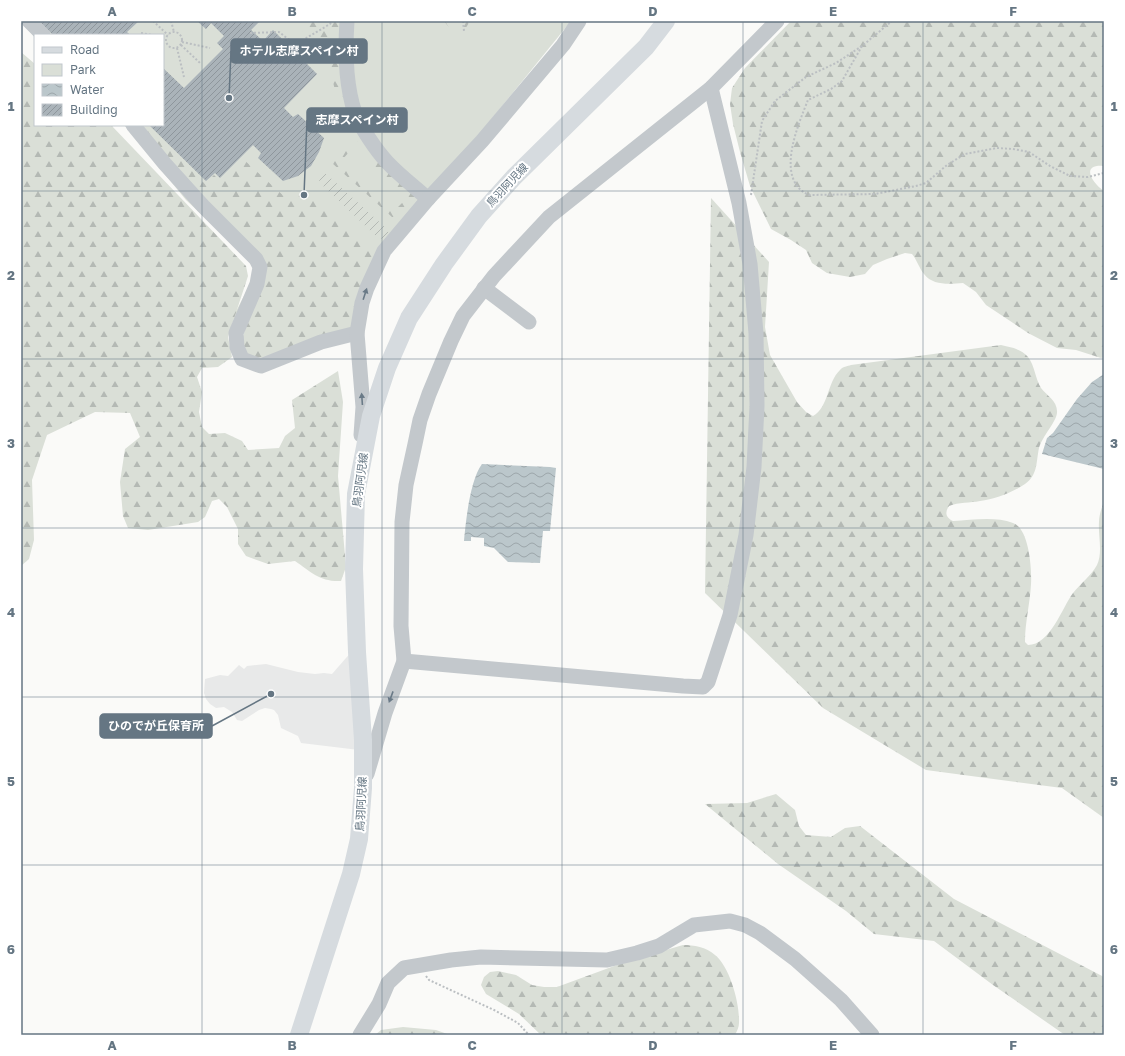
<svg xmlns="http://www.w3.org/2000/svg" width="1125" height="1056" viewBox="0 0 1125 1056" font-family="'Golos Text','Noto Sans JP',sans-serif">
	<defs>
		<pattern id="forest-firs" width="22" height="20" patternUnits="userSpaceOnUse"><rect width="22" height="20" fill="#dadfd7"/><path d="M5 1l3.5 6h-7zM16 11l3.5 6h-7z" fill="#b4b9b4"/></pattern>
		<pattern id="garden-furrows" width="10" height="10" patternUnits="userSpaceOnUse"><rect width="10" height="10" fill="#dadfd7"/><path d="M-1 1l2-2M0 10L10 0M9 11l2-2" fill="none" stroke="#b4b9b4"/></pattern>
		<pattern id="water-waves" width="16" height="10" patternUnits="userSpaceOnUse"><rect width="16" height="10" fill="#bbc7cb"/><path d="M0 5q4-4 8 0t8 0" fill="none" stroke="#9ca6aa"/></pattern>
		<pattern id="building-hatch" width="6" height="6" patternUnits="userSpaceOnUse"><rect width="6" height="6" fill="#aab3b9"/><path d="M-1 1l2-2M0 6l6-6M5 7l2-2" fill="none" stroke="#8e969c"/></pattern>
	</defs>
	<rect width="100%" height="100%" fill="#fafaf8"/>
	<polygon fill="#e8e9e9" points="353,650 359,750 301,743 298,736 281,728 278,715 274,710 271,709 265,708 259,710 242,721 237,720 232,712 224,707 216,708 210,704 206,699 204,693 205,679 220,675 228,676 239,665 244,669 247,666 266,664 298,672 315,674 324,673 332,674"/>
	<polygon fill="#dadfd7" points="25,21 571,21 374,264 231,331 235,313 254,277 254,269 249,259 186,200 124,125 163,125 163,35 39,35"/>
	<g fill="url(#forest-firs)">
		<polygon points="292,21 343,21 350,108 421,197 409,215 398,218 392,217 332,163 346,147 350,151 341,161 395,210 407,198 368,161 374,155 349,134 340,111 326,53"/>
		<polygon points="444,21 470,21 464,31 452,31"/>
		<path d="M791 21H1104V166C1080 164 1092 183 1104 191V357L1101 358 1076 350 1057 348 1028 333 986 305 976 292 963 283C950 284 933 286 924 274 919 268 917 260 912 254L905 253 887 259 873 265 865 274 850 277 827 273 812 263 806 250 791 240 771 229 750 186 740 152 733 124 730 104 732 88 745 68Z"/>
		<path d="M21 52 35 64V125H111L246 266 248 276 228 337 232 357 218 367 202 368 197 377 202 392 199 412 202 427 209 434 225 433 242 441 248 450 279 448 285 436 295 428 292 400 338 371 343 402 338 476 346 567 341 581C320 582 311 572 295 561L268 564 246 556 238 544V529L227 507 219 499 212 501 205 517 198 522 148 530 128 528 123 516 120 482 125 449 140 437 130 413 95 412 47 435 32 480 34 540 29 559 21 566Z"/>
		<polygon points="142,125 146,125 205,184 214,175 220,181 242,158 286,198 292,193 311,189 371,247 373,255 372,266 351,329 259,360 249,356 240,347 263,266 191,189"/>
		<path d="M711 198 769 262 765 327 770 355 797 402 806 412 813 416C829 407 827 382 840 370 842 367 848 366 851 365L1001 345C1010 347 1022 349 1028 357 1035 366 1035 378 1041 388 1047 396 1058 401 1057 413 1056 422 1042 437 1039 448 1036 462 1038 475 1025 484 1012 493 995 499 980 501 970 503 959 502 949 506 945 512 945 517 953 521 972 520 995 516 1013 523 1029 528 1032 569 1031 584 1030 604 1025 622 1025 642L1028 645C1050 645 1062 608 1073 593 1080 584 1091 576 1097 565 1103 552 1098 536 1099 522 1099 515 1102 507 1104 501V818L1062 788 926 770 823 708 705 593Z"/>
		<polygon points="776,794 795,810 799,826 806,835 831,837 845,828 860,826 954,899 1104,977 1104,1035 1065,1035 993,985 934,941 874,934 846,911 778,864 705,804 747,803"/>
		<path d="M683 945C694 945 706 947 715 955 730 967 740 1004 739 1023 739 1027 737 1031 735 1035H541L519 1014 486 994 481 985 484 977 490 972 498 971 516 975 532 985 544 987H557L625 962Z"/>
		<polygon points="403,1027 436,1030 450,1035 375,1035 381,1030"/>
	</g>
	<polygon fill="url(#garden-furrows)" points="324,172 387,229 389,234 384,239 378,238 320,183 318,176"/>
	<g fill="url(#water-waves)">
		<polygon points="1104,374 1104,469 1042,454 1047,438 1053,433 1077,399 1092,382"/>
		<path d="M482 464 550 467 556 468 550 531H543L540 563 508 562 494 548 484 546V538L471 537V541H464C466 520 470 480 482 464Z"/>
	</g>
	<g fill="url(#building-hatch)">
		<polygon points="41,21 139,21 127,32 130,35 53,35 41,23"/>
		<polygon points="197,21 260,21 251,30 263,41 273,30 317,74 284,108 293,117 298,114 324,138 319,152 311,166 298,176 283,181 258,158 261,153 253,145 220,178 215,173 206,181 149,125 163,125 163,68 184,88 223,49 217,43 224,36 211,23 206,29"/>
	</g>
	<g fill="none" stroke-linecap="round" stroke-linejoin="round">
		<g stroke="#bbbfc2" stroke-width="2" stroke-dasharray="2 2" stroke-linecap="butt">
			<polyline points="153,21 168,35"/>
			<polyline points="171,21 174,32"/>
			<polyline points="463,21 464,31"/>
			<circle cx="174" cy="40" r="8"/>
			<polyline points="141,33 153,35"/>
			<polyline points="250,33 279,32 288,39 298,43 330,24 332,21"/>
			<polyline points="182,42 210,48"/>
			<polyline points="181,45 200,63"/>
			<path d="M862 46 842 81 831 89 808 100C798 125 774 180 809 195L875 194 916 186 926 183 947 165 965 154 997 148 1013 149 1029 152 1050 166 1070 176 1088 177 1104 173"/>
			<polyline points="177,48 184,77"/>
			<polyline points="751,195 762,121 775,101 806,77 836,63 862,46 892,21"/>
			<polyline points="426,976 429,980 494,1010 518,1023 529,1035"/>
		</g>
		<g stroke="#c3c8cc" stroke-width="15">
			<polyline points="29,21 43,35"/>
			<path d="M347 21C345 51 345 84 355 113 361 128 376 150 387 162 399 175 415 187 428 199"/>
			<polyline points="133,125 165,164 203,206 256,259 260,267 257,284 236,333 237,347 242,359 261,366 321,342 357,333"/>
			<polyline points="484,288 529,322"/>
			<polyline points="361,435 363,407 357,333 362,303 367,288 384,251 428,199 482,141 563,45 579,21"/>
			<polyline points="404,661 683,686 703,687 708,682 730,615 746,535 754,467 757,406 756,333 750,264 739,203 711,88"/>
			<polyline points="367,774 385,713 404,661 401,626 402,522 406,485 415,444 420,420 429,394 451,341 463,316 494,276 549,217 711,88 777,21"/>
			<polyline points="360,1035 379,1004 388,983 404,968 451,960 481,957 607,960 637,953 659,946 694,925 730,921 745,925 760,933 795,959 841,1000 872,1035"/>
		</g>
		<polyline stroke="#d6dbdf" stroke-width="18" points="299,1035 351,874 359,839 363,788 363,740 357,652 354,569 356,494 371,416 387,368 409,318 444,264 479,216 514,177 646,47 666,21"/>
	</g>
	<defs><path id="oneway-solid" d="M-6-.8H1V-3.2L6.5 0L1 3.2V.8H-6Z"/></defs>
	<g fill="#6a7a87">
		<use href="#oneway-solid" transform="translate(365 294) rotate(-72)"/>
		<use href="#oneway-solid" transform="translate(362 399) rotate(-94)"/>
		<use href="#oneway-solid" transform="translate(391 697) rotate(110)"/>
	</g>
	<path fill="none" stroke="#657683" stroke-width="1" stroke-opacity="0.55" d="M202 21V1035M382 21V1035M562 21V1035M743 21V1035M923 21V1035M21 191H1104M21 359H1104M21 528H1104M21 697H1104M21 865H1104"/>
	<g text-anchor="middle" stroke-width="4" stroke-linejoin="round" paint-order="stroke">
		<g font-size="11" fill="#657683" stroke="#fff">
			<text transform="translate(507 185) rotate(-47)" y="4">鳥羽阿児線</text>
			<text transform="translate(360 480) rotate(-82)" y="4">鳥羽阿児線</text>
			<text transform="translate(361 804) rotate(-87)" y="4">鳥羽阿児線</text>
		</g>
	</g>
	<path fill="none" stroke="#657683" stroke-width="1.5" d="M229 98L231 51M304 195L307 120M271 694L212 726"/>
	<g fill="#657683" stroke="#fff" stroke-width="1.5">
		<circle cx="229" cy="98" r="4"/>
		<circle cx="304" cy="195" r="4"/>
		<circle cx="271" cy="694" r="4"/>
	</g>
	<g fill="#657683" stroke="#657683" stroke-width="1.5">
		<rect x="231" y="39" width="136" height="24" rx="4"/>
		<rect x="307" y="108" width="100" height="24" rx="4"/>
		<rect x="100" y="714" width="112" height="24" rx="4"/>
	</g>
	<g font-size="12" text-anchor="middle" font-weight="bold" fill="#fff">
		<text x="299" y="55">ホテル志摩スペイン村</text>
		<text x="357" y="124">志摩スペイン村</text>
		<text x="156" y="730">ひのでが丘保育所</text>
	</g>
	<rect width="1125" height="1056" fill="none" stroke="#ffffff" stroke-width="44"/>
	<rect x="34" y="34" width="130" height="92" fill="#ffffff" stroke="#c1c8cd"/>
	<rect x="42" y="47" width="20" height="6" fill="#d6dbdf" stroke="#c1c8cd"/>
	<text x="70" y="54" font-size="12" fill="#657683">Road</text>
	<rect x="42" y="64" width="20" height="12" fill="#dadfd7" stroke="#c1c8cd"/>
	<text x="70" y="74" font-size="12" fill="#657683">Park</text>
	<rect x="42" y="84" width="20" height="12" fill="url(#water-waves)" stroke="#c1c8cd"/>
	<text x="70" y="94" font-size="12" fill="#657683">Water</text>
	<rect x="42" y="104" width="20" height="12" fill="url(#building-hatch)" stroke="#c1c8cd"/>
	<text x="70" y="114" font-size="12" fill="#657683">Building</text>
	<rect x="22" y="22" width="1081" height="1012" fill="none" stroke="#657683" stroke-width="1.5"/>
	<g font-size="13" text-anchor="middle" font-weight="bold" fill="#657683">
		<text x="112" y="16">A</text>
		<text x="292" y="16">B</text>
		<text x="472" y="16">C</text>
		<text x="653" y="16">D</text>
		<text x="833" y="16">E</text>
		<text x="1013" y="16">F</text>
		<text x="11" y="111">1</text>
		<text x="1114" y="111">1</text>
		<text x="11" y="280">2</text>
		<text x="1114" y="280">2</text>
		<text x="11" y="448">3</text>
		<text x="1114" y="448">3</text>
		<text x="11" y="617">4</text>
		<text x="1114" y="617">4</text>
		<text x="11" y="786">5</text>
		<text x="1114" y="786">5</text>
		<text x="11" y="954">6</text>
		<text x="1114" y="954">6</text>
		<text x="112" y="1050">A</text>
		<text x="292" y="1050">B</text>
		<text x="472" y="1050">C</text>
		<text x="653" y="1050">D</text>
		<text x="833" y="1050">E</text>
		<text x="1013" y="1050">F</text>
	</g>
</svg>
